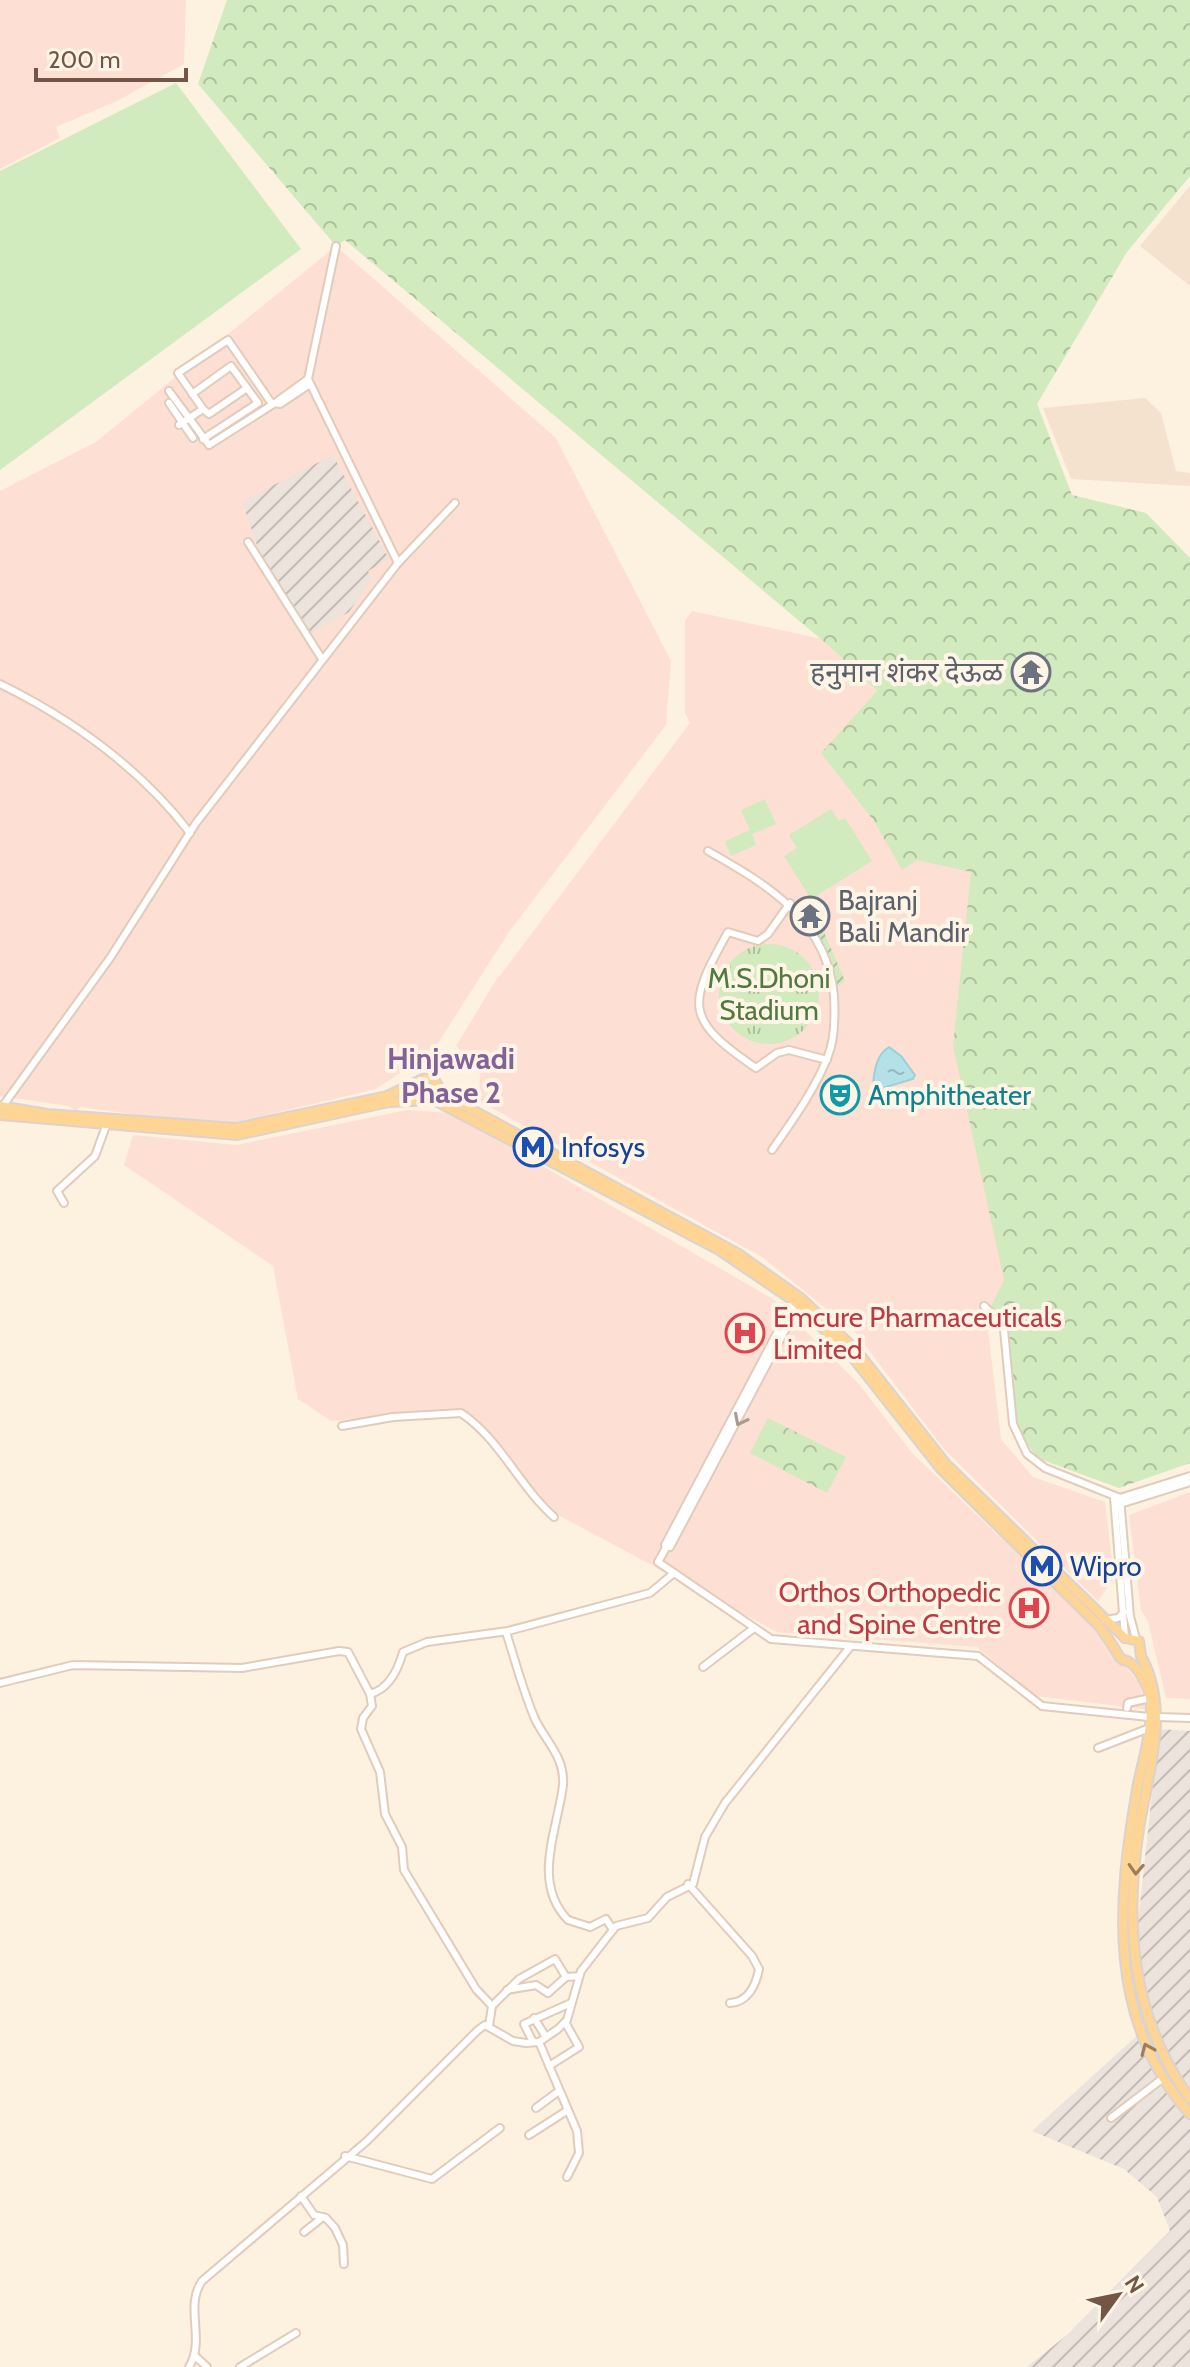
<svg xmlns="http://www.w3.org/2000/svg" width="1190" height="2367" viewBox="0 0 1190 2367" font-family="Cabin,'Noto Sans Devanagari',sans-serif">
	<defs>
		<pattern id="industrial-furrows" width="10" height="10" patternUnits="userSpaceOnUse" patternTransform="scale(2)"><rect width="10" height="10" fill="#ebe3dc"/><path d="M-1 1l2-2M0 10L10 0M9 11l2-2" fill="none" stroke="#c3bbb4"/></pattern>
		<pattern id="forest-crowns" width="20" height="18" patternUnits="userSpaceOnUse" patternTransform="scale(2)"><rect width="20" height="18" fill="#d1eabe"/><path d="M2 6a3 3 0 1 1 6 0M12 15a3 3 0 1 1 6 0" fill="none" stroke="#aec09c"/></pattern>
		<pattern id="park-tufts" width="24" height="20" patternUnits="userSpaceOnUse" patternTransform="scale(2)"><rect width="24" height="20" fill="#d1eabe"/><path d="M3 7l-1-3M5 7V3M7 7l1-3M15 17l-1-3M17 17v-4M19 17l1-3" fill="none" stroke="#aec09c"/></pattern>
		<pattern id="garden-furrows" width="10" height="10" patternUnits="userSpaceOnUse" patternTransform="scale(2)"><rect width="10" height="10" fill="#d1eabe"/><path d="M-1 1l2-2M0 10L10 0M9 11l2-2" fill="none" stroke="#aec09c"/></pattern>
		<pattern id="water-ripples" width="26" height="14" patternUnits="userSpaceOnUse" patternTransform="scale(2)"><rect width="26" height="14" fill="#b4e0e7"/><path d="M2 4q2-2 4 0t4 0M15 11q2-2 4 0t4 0" fill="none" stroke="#97b8bd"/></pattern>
	</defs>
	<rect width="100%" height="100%" fill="#fdf1e0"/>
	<g fill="#f5e2ce">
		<polygon points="1190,186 1190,286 1140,246"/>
		<polygon points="1145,398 1161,413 1176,471 1190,473 1190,486 1071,479 1043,408"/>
	</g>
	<g fill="#fedfd3">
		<polygon points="0,0 186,0 184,64 117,101 56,127 60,138 0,169"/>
		<polygon points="336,246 556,438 671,661 666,725 509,932 433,1051 376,1089 220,1126 80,1107 76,1111 68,1106 0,1096 0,491 96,442"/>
		<polygon points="692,611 822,639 911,724 965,792 1007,1280 987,1321 1001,1439 1033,1477 1105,1502 1114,1578 1098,1601 944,1449 855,1332 762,1257 479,1101 480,1075 473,1062 456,1046 493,985 690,723 685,713 685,621"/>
		<polygon points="407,1110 451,1113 773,1299 858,1383 912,1453 1081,1614 1140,1684 1145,1709 1035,1696 977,1647 777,1632 556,1514 456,1410 331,1421 298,1399 273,1266 124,1165 133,1135 236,1145"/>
		<polygon points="1190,1492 1190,1699 1166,1698 1148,1621 1141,1610 1129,1515"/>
	</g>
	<g fill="url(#industrial-furrows)">
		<polygon points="333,455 389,559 368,571 372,579 349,612 310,634 261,557 242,501"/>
		<polygon points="1159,1729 1190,1731 1190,2367 1027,2367 1067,2335 1170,2231 1157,2197 1124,2169 1032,2131 1151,2023 1140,1994 1137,1932"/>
	</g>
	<g fill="#d1eabe">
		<polygon points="176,83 301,249 0,470 0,171"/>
		<polygon points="765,799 776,824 752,834 756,845 731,856 725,841 750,830 741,810"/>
		<polygon points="831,809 839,821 845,818 872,861 811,899 784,856 797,848 789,835"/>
	</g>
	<g fill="url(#forest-crowns)">
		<polygon points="227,0 1190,0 1190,176 1127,252 1037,404 1072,495 1146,513 1190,558 1190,1463 1119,1488 1037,1458 1017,1429 1008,1332 991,1306 1004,1280 953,1046 971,872 917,860 902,870 874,821 821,753 877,691 828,645 345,240 336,246 198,84"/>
		<polygon points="768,1418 846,1457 827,1493 750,1453"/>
	</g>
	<circle fill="url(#park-tufts)" cx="769" cy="994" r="50"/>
	<polygon fill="url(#garden-furrows)" points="814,909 845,981 833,989 822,949 802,916"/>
	<path fill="url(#water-ripples)" stroke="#9ad0d9" stroke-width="2" d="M889 1047 901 1056 915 1075 913 1079 873 1091C873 1076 875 1055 889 1047Z"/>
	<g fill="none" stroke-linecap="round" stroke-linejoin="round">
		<defs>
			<g id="minor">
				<polyline points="336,246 308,379 398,563"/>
				<polyline points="308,379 275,403 280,404 310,384"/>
				<polyline points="169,391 209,445 275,403"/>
				<polyline points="192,394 231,366 258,403 203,439"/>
				<polyline points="169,403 193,438"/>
				<polyline points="203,409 209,414 247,388"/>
				<polyline points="179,425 203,409 178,373 228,340 272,404"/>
				<polyline points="248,542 322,659"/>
				<path d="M0 684C73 720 140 768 190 833"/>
				<path d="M708 851C768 885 827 920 834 996 835 1014 835 1039 828 1056 815 1090 792 1121 772 1150"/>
				<path d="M790 903 768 934 758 941 728 932C687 1005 684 1019 756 1068L777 1053 789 1050 827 1060"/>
				<polyline points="2,1107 110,958 196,823 398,563 455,503"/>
				<polyline points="64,1203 57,1191 95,1156 106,1126"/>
				<polyline points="795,1299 665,1545 670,1547 800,1302"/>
				<polyline points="984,1306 1000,1321 1004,1330 1013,1424 1027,1454 1045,1468 1120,1498 1130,1616 1136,1639"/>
				<path d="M342 1426 393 1417 461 1413C500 1439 519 1486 554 1517"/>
				<polyline points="1114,1497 1125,1638"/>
				<polyline points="1120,1498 1190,1476"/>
				<polyline points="1117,1505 1190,1482"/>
				<polyline points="667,1546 658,1562 771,1639 978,1656 1042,1706 1149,1717"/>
				<polyline points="1105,1620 1118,1618 1124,1612"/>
				<path d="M506 1632C515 1660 523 1691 535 1719 546 1742 565 1757 563 1785 558 1829 531 1882 568 1920L590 1927 606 1919 613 1930"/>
				<polyline points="703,1667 754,1628"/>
				<path d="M0 1683 73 1665 242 1668 339 1651 348 1652 370 1694C389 1689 398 1670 403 1652L427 1642 508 1631 650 1593 674 1573"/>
				<polyline points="370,1694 372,1706 363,1718 361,1729 380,1772 385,1814 402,1847 404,1870 476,1989 492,2006 489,2026"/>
				<polyline points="1127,1708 1128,1703 1150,1698"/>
				<polyline points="1158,1717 1190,1718"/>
				<polyline points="1098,1748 1147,1729"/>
				<path d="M688 1884 752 1956 759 1969C756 1985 748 2002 730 2003"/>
				<polyline points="507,1990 536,1985 548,1993 566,1977"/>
				<polyline points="492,2006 519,1979 555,1959 566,1977 579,1976"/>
				<polyline points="534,2018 546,2037"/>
				<polyline points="533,2042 524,2024 571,2003"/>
				<polyline points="539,2042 577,2131 579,2153 567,2177"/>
				<polyline points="549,2066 579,2047 565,2022"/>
				<polyline points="536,2108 559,2091"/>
				<polyline points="1111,2118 1162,2079"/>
				<polyline points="529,2135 568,2110"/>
				<polyline points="345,2156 432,2179 500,2128"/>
				<polyline points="301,2196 314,2215 326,2218 335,2228 343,2245 344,2264"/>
				<polyline points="304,2232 323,2217"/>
				<polyline points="195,2356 207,2367"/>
				<path d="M189 2367C206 2339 184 2307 202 2281L367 2141 478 2030 485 2025 513 2041 526 2043 539 2042 558 2029 567 2020 581 1971 616 1926 648 1918 667 1897 693 1884 705 1837 725 1803 850 1647"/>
				<polyline points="240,2367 296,2333"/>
			</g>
			<g id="major">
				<polyline points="0,1106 47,1114 236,1128 387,1096 425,1078 434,1079 440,1089 463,1105 737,1253 802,1299 856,1350 946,1464 1125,1638"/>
				<path d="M0 1115 237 1135 389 1102 434 1100 719 1250 794 1301 851 1355 941 1469 1099 1626C1107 1636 1113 1646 1119 1656 1124 1663 1123 1658 1129 1662 1138 1667 1146 1683 1149 1692 1156 1721 1142 1761 1137 1789 1117 1904 1107 2020 1190 2114"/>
				<polyline points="1125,1638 1139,1641 1141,1656"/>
				<path d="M1141 1656C1171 1710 1148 1772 1139 1829 1124 1926 1132 2018 1190 2099"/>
			</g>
		</defs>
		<use href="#minor" stroke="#e1ccbb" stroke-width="10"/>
		<use href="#major" stroke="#dbd3cf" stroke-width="12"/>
		<use href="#minor" stroke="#fff" stroke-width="6"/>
		<use href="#major" stroke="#ffd595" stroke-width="8"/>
	</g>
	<defs><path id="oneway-chevron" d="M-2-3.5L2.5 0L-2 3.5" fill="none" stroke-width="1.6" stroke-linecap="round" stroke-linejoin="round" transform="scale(2)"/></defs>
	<use stroke="#ac9a90" href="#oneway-chevron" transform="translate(740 1420) rotate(117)"/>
	<g stroke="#9e7c5e">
		<use href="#oneway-chevron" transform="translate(1136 1869) rotate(93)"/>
		<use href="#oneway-chevron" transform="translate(1147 2049) rotate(-113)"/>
	</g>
	<defs>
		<symbol id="temple-ring" viewBox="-11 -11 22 22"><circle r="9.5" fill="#fff5e6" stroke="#6b7280" stroke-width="1.5"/><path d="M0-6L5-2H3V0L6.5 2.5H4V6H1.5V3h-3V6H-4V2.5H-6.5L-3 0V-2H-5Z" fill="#6b7280"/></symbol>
		<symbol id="theatre-ring" viewBox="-11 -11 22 22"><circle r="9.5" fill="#fff5e6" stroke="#0f9aa8" stroke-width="1.5"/><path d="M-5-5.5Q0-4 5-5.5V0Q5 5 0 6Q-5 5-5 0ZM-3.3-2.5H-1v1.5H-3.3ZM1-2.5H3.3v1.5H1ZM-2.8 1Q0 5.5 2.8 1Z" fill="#0f9aa8"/></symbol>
		<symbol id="metro-ring" viewBox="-11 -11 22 22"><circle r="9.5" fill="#fff5e6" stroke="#1a4fb4" stroke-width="1.5"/><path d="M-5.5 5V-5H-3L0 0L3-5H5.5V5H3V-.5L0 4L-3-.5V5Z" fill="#1a4fb4"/></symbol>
		<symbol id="hospital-ring" viewBox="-11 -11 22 22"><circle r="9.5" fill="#fff5e6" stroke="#e0444e" stroke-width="1.5"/><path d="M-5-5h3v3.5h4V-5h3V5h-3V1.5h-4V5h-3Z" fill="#e0444e"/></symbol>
	</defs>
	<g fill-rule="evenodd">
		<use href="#temple-ring" x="1009" y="650" width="44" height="44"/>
		<use href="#temple-ring" x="788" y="894" width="44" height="44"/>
		<use href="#theatre-ring" x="818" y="1073" width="44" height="44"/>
		<use href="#metro-ring" x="511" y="1125" width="44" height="44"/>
		<use href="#hospital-ring" x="723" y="1311" width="44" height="44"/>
		<use href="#metro-ring" x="1020" y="1544" width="44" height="44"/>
		<use href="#hospital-ring" x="1007" y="1586" width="44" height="44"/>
	</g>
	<g text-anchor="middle" stroke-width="8" stroke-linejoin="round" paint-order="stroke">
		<g font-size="28" fill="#5b616d" stroke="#fff5e6" text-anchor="end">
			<text x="1003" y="682">हनुमान शंकर देऊळ</text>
			<text x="838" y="910" text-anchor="start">Bajranj<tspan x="838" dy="32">Bali Mandir</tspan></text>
		</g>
		<g font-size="28" fill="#517a3e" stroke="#fff5e6">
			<text x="769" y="988">M.S.Dhoni<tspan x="769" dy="32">Stadium</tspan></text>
		</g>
		<g font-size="28" fill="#0d838f" stroke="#fff5e6" text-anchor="start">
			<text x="868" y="1105">Amphitheater</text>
		</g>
		<g font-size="28" fill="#164399" stroke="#fff5e6" text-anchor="start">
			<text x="561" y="1157">Infosys</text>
			<text x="1070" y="1576">Wipro</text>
		</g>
		<g font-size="28" fill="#be3a42" stroke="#fff5e6" text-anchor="start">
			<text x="773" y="1327">Emcure Pharmaceuticals<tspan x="773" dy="32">Limited</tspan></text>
			<text x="1001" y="1602" text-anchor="end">Orthos Orthopedic<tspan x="1001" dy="32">and Spine Centre</tspan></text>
		</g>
		<g font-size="30" font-weight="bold" fill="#846198" stroke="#fff5e6">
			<text x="451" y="1069">Hinjawadi<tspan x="451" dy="34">Phase 2</tspan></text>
		</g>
	</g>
	<g transform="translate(1118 2295) rotate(57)" stroke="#fff5e6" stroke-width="6" paint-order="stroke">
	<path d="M0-6L14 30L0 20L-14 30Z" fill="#745646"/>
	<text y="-12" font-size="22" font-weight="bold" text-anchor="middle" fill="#745646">N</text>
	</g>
	<path d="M36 68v12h150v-12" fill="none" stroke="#745646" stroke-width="4"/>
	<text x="48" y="68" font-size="24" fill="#745646" stroke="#fff5e6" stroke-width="6" paint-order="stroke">200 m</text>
</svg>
